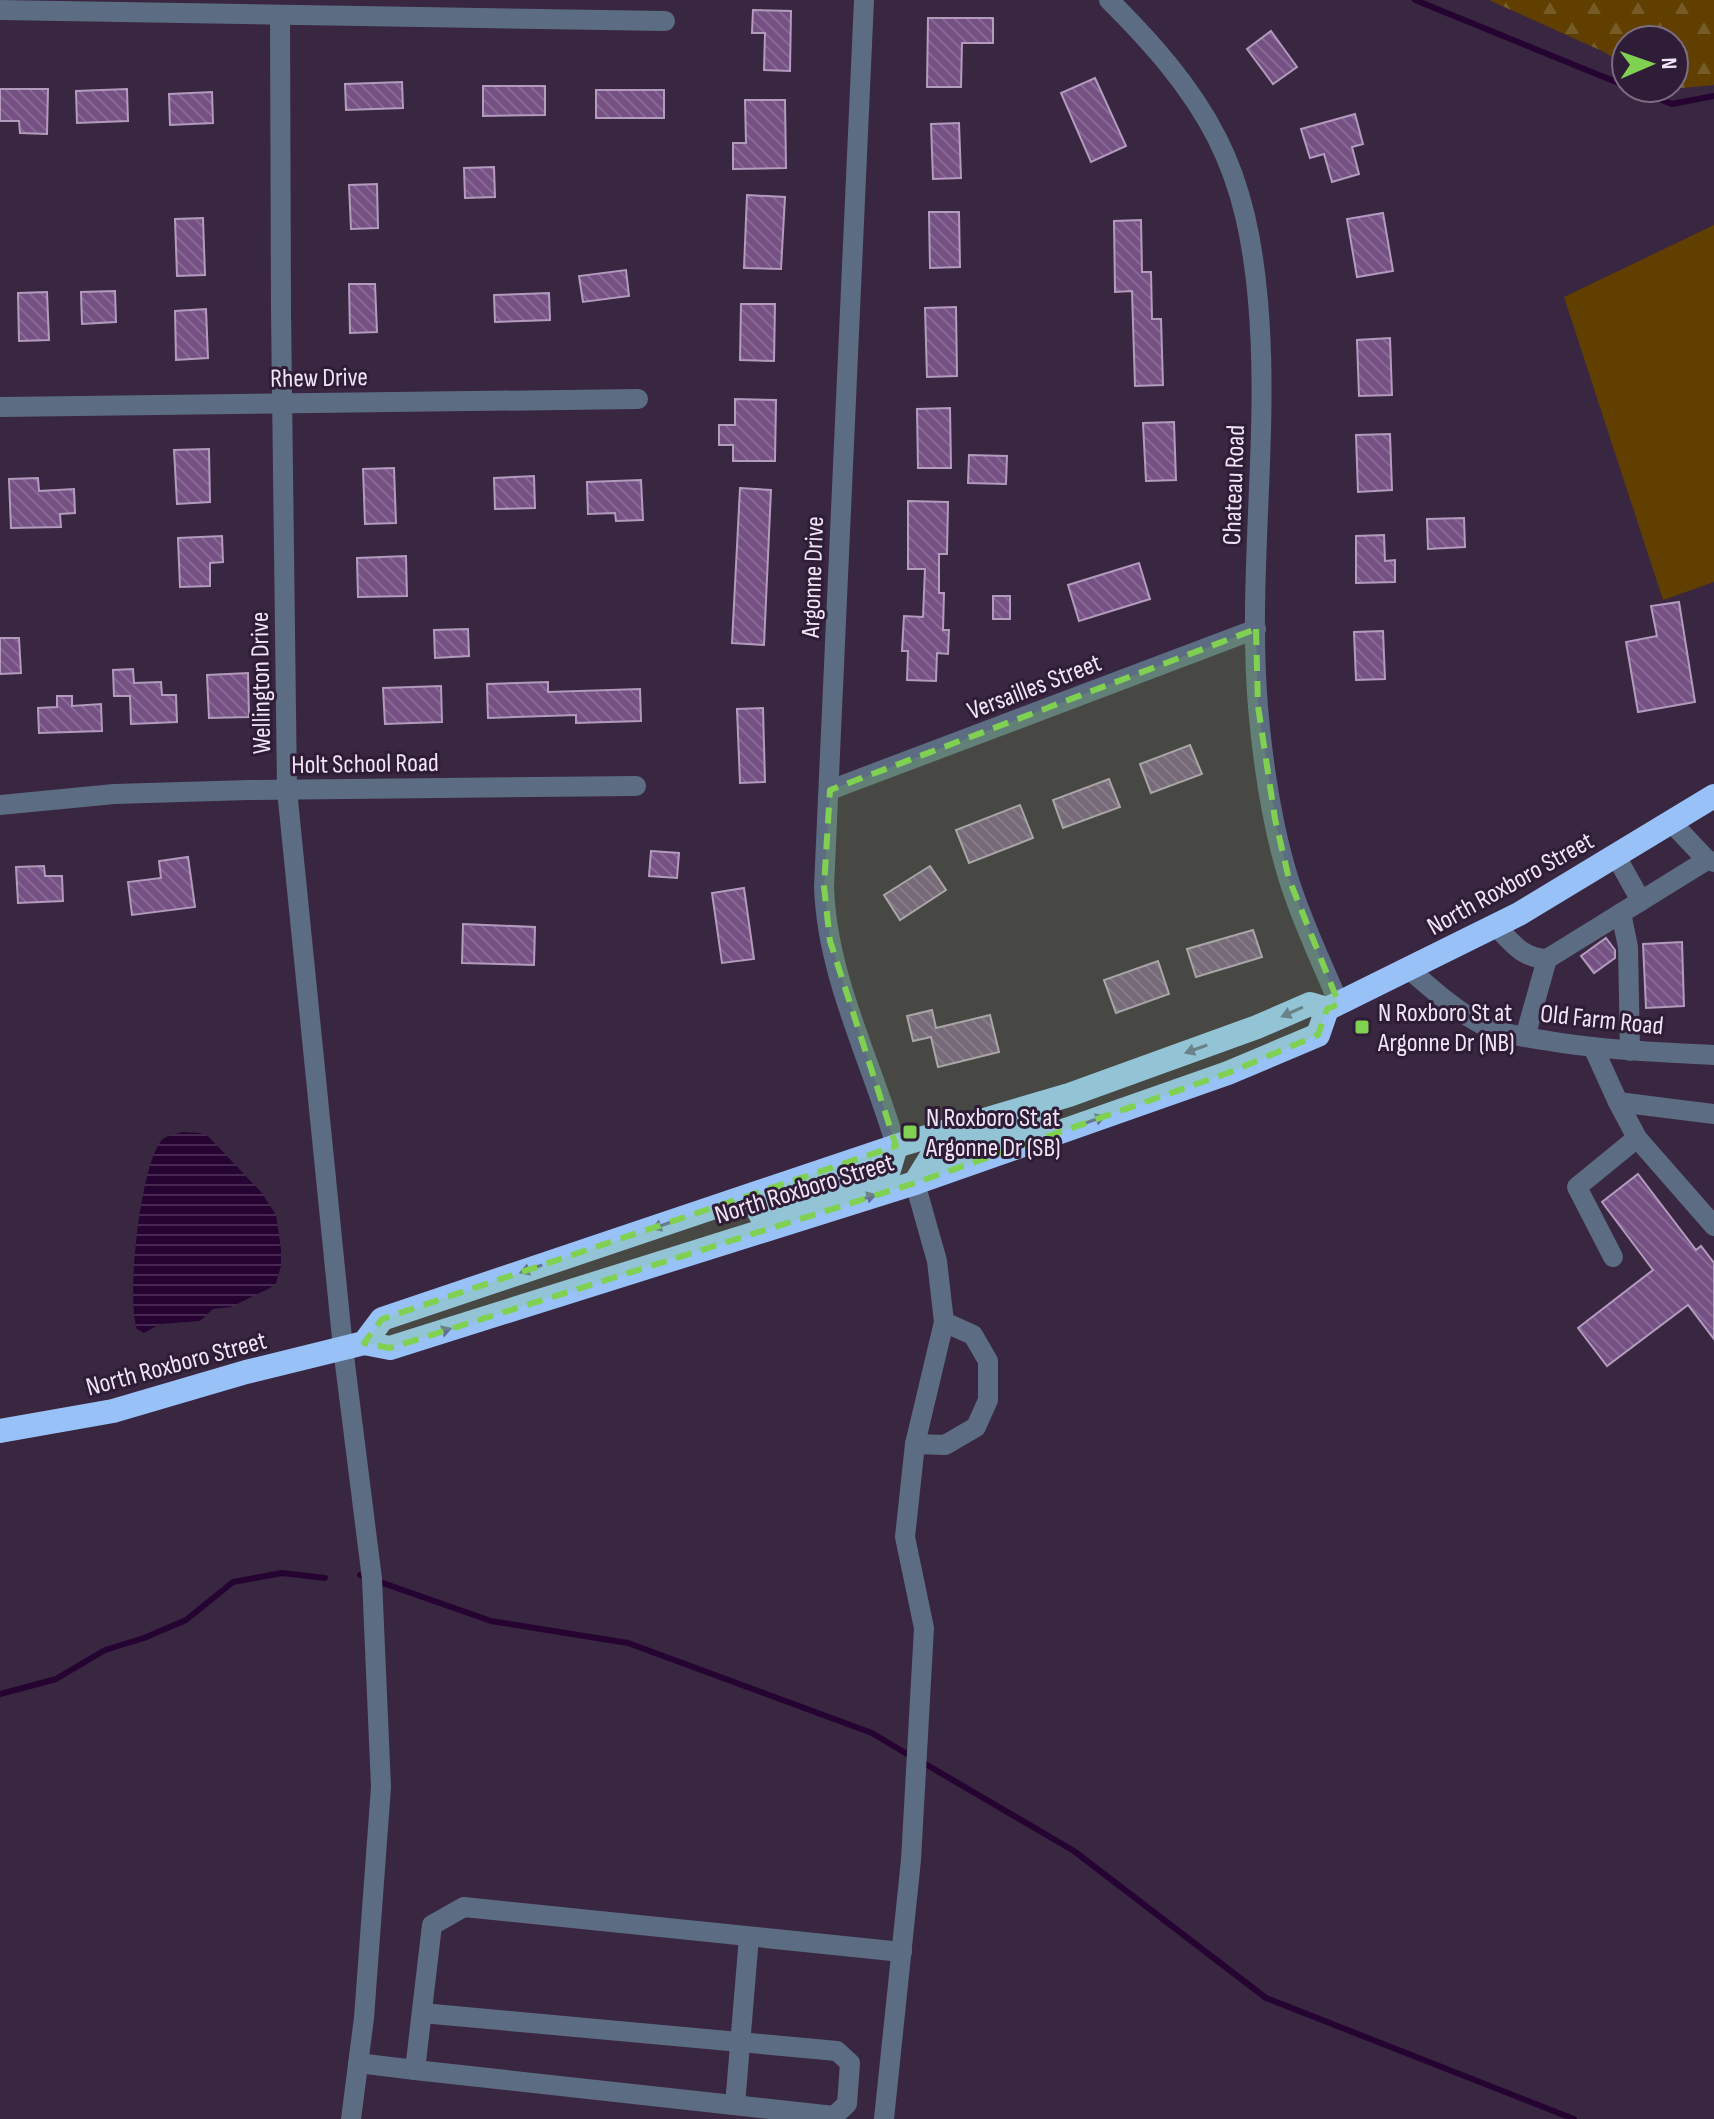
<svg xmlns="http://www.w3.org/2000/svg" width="1714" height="2119" viewBox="0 0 1714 2119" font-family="'Sofia Sans Condensed',sans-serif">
	<defs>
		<pattern id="forest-firs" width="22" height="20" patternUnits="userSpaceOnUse" patternTransform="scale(2)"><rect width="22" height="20" fill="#603f01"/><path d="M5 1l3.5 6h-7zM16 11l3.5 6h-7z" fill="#775b27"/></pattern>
		<pattern id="water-rules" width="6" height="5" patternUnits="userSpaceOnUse" patternTransform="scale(2)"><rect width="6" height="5" fill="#260432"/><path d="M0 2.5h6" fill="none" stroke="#462850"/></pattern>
		<pattern id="building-back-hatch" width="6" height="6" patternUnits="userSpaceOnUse" patternTransform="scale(2)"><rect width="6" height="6" fill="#745083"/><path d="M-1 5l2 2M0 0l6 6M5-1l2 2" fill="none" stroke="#886995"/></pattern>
	</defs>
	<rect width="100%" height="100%" fill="#392641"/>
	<polygon fill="#603f01" points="1714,225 1714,582 1663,600 1564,297"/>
	<polygon fill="url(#forest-firs)" points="1489,0 1714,0 1714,85 1682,88 1674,86 1674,40 1626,40 1626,66 1604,52"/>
	<path fill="url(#water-rules)" d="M183 1132 200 1133 208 1136 262 1193 276 1215 281 1249V1266L276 1283 270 1288 231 1307 213 1309 200 1321 160 1324 144 1333 137 1329C126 1298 140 1168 161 1141 166 1135 175 1134 183 1132Z"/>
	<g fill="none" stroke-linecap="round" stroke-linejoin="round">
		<g stroke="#260432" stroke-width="6">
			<polyline points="1415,0 1626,86"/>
			<polyline points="1631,88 1672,104 1714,96"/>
			<polyline points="360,1575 491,1621 628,1643 872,1733 912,1757"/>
			<polyline points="0,1694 56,1679 105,1650 144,1638 186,1620 233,1582 282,1573 325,1578"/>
			<polyline points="922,1762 1074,1851 1266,1998 1574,2119"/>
		</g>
	</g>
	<g fill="url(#building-back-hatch)" stroke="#b29bbc" stroke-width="2">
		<polygon points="753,10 791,11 790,71 764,70 765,33 752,33"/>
		<polygon points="928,18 993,18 993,43 962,43 961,87 927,87"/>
		<polygon points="1271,31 1297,67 1273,84 1247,49"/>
		<polygon points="1095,78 1126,146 1091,162 1061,93"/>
		<polygon points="402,82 403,108 346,110 345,84"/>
		<polygon points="483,86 545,86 545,115 483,116"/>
		<polygon points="0,89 48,89 47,134 20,133 19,121 0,121"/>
		<polygon points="127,89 128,121 77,123 76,91"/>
		<rect x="596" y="90" width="68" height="28"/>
		<polygon points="212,92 213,123 170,125 169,94"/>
		<polygon points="745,100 785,100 786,168 733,169 733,143 746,143"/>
		<polygon points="1355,114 1363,144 1352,147 1359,174 1332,182 1324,154 1310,158 1301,129"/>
		<polygon points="959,123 961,178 933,179 931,124"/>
		<polygon points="494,167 495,197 465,198 464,168"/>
		<polygon points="377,184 378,228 351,229 349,185"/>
		<polygon points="747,195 785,197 781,269 744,268"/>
		<polygon points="929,212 959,212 960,267 930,268"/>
		<polygon points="1383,213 1393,271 1357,277 1347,219"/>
		<polygon points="203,218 205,275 177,276 175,219"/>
		<polygon points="1141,220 1142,272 1151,272 1152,319 1161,319 1163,385 1135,386 1132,291 1115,292 1114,221"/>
		<polygon points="626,270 629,296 583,302 579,276"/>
		<polygon points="349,284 375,284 377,332 350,333"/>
		<polygon points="115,291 116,322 82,324 81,292"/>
		<polygon points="47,292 49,340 19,341 18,293"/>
		<polygon points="549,293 550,320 495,322 494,295"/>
		<polygon points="741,304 775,304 774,361 740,360"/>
		<polygon points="956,307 957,376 927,377 925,308"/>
		<polygon points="206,309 208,358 176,360 175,311"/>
		<polygon points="1390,338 1392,395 1359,396 1357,340"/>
		<polygon points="735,399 776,400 775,461 733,461 733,445 719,445 719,425 735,425"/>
		<polygon points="950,408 951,468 918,468 917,409"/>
		<polygon points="1174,422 1176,480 1146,481 1143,423"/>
		<polygon points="1390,434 1392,490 1358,492 1356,435"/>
		<polygon points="209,449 210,502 177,504 174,450"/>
		<polygon points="969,455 1007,456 1006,484 968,483"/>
		<polygon points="394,468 396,523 365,524 363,469"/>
		<polygon points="534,476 535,508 495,509 494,478"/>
		<polygon points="38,478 39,491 74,489 75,513 60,514 61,527 11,528 9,479"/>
		<polygon points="641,480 643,520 616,521 615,513 588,514 587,482"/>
		<polygon points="740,488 771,490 764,645 732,643"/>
		<polygon points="908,501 948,502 947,554 939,554 939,593 944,593 943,630 949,630 948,654 937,653 936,681 907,680 908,651 902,651 904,616 923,617 925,569 908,569"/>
		<polygon points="1464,518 1465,547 1428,549 1427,519"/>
		<polygon points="1384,535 1385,561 1395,560 1395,582 1356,583 1356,536"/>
		<polygon points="222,536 223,562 210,563 210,586 180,587 178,538"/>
		<polygon points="406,556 407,596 358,597 357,558"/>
		<polygon points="1139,563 1150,599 1079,621 1068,585"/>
		<rect x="993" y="596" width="17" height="23"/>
		<polygon points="1679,602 1695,702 1638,712 1626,642 1657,636 1651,606"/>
		<polygon points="468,629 469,656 435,658 434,630"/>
		<polygon points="1383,631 1385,679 1356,680 1354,632"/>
		<polygon points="0,638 19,638 21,673 0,674"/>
		<polygon points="133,669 134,683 161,682 162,695 176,695 177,722 131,724 130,696 114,696 113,670"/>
		<polygon points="248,673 249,717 209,718 207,675"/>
		<polygon points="548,682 548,692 640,689 641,721 576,723 576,715 488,718 487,684"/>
		<polygon points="441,686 442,722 385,724 383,688"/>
		<polygon points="57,696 72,696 72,706 101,704 102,731 39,733 38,708 57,707"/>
		<polygon points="763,708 765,782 740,783 737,709"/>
		<polygon points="1190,745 1202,774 1151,793 1140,764"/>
		<polygon points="1109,779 1120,807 1063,828 1053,800"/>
		<polygon points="1020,805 1033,838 969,863 956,830"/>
		<polygon points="651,851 679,853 677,878 649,876"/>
		<polygon points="188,857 195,907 132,915 128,882 161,878 159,861"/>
		<polygon points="44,866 45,876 62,876 63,901 18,903 16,867"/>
		<polygon points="930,866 946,890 900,920 884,895"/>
		<polygon points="744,888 754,959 722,963 712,893"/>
		<polygon points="463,924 535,927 534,965 462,963"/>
		<polygon points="1253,930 1262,957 1196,977 1187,949"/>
		<polygon points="1606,938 1615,950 1615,958 1594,973 1581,956"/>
		<polygon points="1682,942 1684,1006 1646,1008 1643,944"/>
		<polygon points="1158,961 1169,994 1116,1013 1104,980"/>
		<polygon points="932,1010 936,1028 990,1015 999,1052 938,1067 931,1037 913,1041 907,1016"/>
		<polygon points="1638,1174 1696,1250 1701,1246 1714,1263 1714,1339 1688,1305 1607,1366 1578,1328 1653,1270 1602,1202"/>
	</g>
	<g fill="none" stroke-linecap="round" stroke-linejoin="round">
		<g stroke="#5c6c82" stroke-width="20">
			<path d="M864 0 824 887C827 977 871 1060 896 1146"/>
			<path d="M1109 0C1150 41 1190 85 1217 138 1243 189 1253 244 1258 301 1270 436 1247 572 1258 707 1263 764 1272 826 1289 880 1302 922 1322 963 1339 1004"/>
			<polyline points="0,10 665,21"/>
			<polyline points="280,15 281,311 287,790 343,1348 372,1579 381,1787 364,2018 351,2119"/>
			<polyline points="0,407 638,399"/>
			<polyline points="830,790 1256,629"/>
			<polyline points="0,805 114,794 249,790 636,786"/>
			<polyline points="1671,822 1707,860 1714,862"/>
			<polyline points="1616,856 1641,901"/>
			<polyline points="1621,913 1628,947 1630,1051"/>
			<path d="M1496 926C1512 943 1522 958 1547 959L1707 860"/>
			<path d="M1410 970C1433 990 1456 1011 1483 1025 1502 1034 1523 1037 1543 1040 1599 1050 1657 1052 1714 1055"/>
			<polyline points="1525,1037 1547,959"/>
			<polyline points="1593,1047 1618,1102 1637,1138 1577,1187 1613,1257"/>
			<polyline points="1618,1102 1714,1114"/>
			<polyline points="1637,1138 1714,1226"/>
			<polyline points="915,1444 945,1445 976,1427 988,1400 988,1361 973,1335 944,1322"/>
			<polyline points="358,2063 415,2070 432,1925 464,1907 902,1952"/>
			<polyline points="415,2070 834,2116 847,2104 850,2063 837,2051 422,2013"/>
			<polyline points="735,2105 749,1937"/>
			<polyline points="884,2119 911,1860 924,1628 905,1537 915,1444 944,1322 937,1261 915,1183"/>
		</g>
		<g stroke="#98c1f7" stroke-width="24">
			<polyline points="915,1183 931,1157 1039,1119"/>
			<polyline points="760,1214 889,1170 896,1146"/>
			<polyline points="364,1343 382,1319 896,1146 1069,1095 1257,1027 1310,1004 1327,1009 1519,914 1714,796"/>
			<polyline points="0,1431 113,1411 246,1372 364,1343 390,1348 915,1183 1228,1073 1318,1035 1327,1009"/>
		</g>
	</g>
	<defs><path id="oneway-solid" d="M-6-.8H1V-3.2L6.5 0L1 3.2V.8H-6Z" transform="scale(2)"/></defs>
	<g fill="#646e97">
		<use href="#oneway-solid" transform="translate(1292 1012) rotate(156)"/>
		<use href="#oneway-solid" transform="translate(1196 1049) rotate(160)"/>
		<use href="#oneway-solid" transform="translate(1094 1120) rotate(-19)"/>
		<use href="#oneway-solid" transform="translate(865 1198) rotate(-17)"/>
		<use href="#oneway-solid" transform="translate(663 1225) rotate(161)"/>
		<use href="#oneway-solid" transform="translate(531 1269) rotate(161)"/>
		<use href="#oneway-solid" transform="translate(440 1332) rotate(-18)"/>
	</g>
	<path fill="#80d051" fill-opacity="0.2" stroke="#80d051" stroke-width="6" stroke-dasharray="16 10" stroke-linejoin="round" d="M1256 629 1258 706 1275 819 1289 879 1339 1004 1327 1009 1318 1035 1228 1073 915 1183 390 1348 364 1343 382 1319 896 1146 830 941 824 887 830 790Z"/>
	<g fill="#80d051" stroke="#2f1c37" stroke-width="3">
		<rect x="1354" y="1019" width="16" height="16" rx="4"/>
		<rect x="902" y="1124" width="16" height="16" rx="4"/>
	</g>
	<g text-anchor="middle" stroke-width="6" stroke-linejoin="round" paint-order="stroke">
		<g font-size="26" fill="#f0e4f5" stroke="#2f1c37">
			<text transform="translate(319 377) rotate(-1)" y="9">Rhew Drive</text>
			<text transform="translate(1233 485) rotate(-88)" y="9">Chateau Road</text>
			<text transform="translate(812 577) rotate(-88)" y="9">Argonne Drive</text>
			<text transform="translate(260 683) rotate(-91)" y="9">Wellington Drive</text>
			<text transform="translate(1034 686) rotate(-21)" y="9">Versailles Street</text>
			<text transform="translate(365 763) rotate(-1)" y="9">Holt School Road</text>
			<text transform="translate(1510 883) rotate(-29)" y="9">North Roxboro Street</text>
			<text transform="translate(1602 1019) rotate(6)" y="9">Old Farm Road</text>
			<text transform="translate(804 1188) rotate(-17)" y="9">North Roxboro Street</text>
			<text transform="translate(176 1363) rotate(-15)" y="9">North Roxboro Street</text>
		</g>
		<g font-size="26" fill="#f0e4f5" stroke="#2f1c37" text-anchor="start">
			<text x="1378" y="1021">N Roxboro St at<tspan x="1378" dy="30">Argonne Dr (NB)</tspan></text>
			<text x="926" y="1126">N Roxboro St at<tspan x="926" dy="30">Argonne Dr (SB)</tspan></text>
		</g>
	</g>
	<g transform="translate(1650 64) rotate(88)"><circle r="38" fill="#2f1c37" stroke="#7c6c83" stroke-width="2"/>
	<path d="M0-6L14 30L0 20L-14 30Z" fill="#80d051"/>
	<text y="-12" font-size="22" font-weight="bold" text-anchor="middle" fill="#f0e4f5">N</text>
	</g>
</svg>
